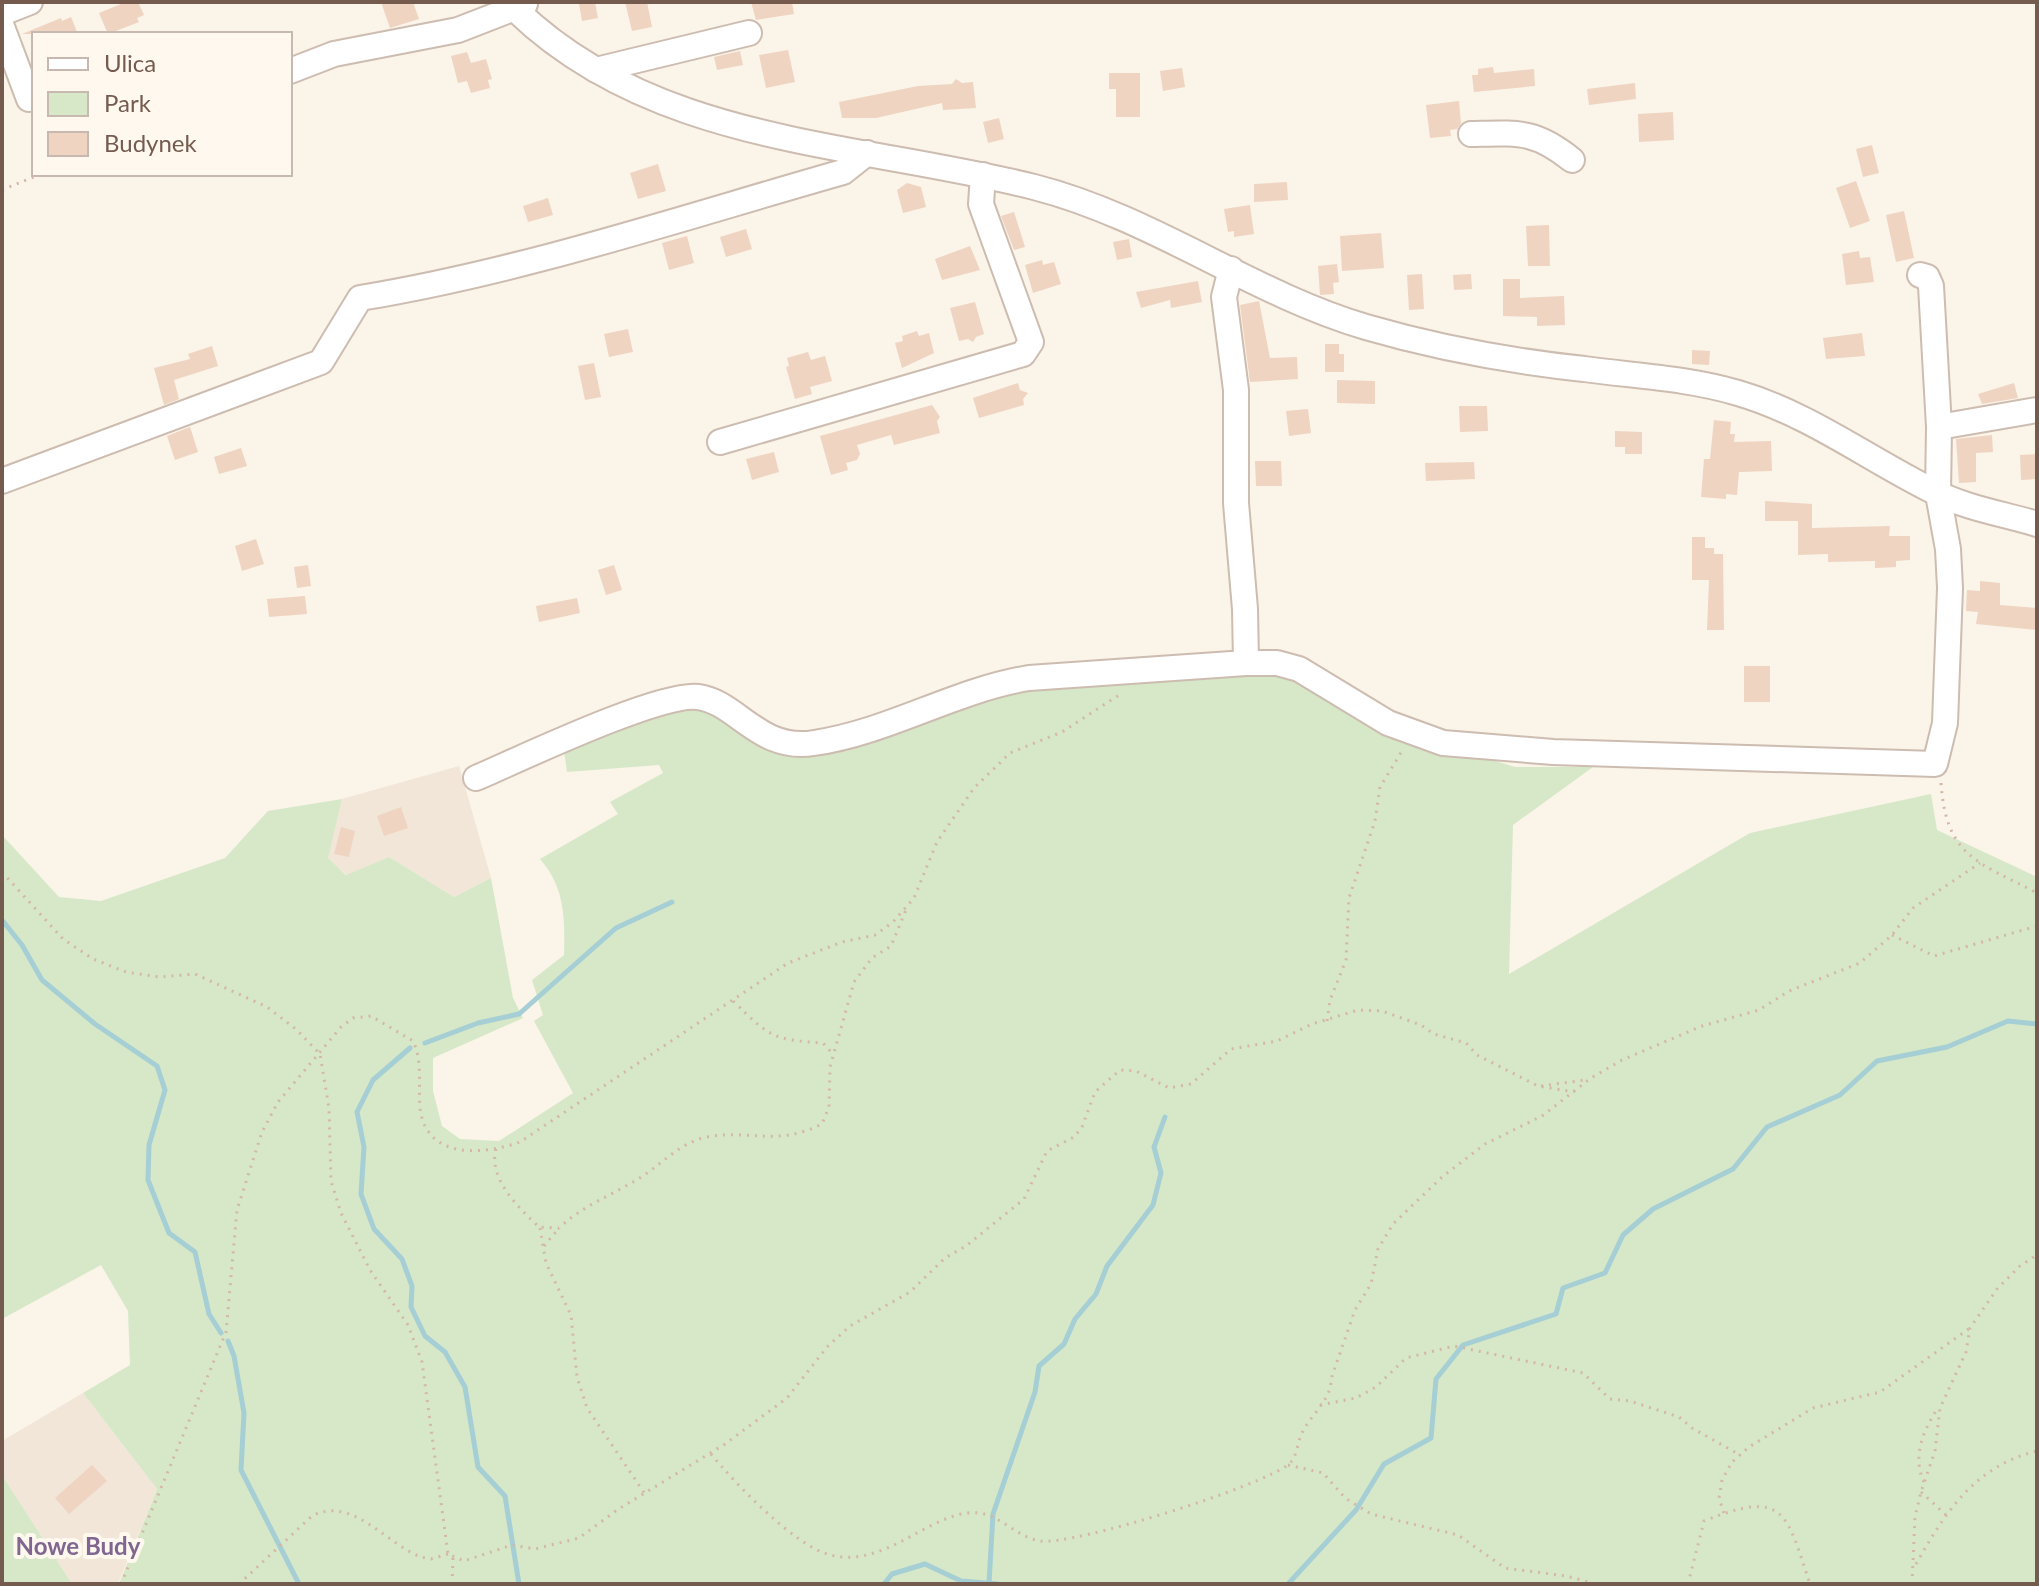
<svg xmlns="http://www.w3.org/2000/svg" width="2039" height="1586" viewBox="0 0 2039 1586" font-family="Lato,sans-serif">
	<rect width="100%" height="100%" fill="#fbf4e9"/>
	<g fill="#f2e6d8">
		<polygon points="459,766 491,878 454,897 389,857 347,875 327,858 342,799"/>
		<polygon points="83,1393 157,1489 118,1584 72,1584 2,1475 2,1441"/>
	</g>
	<g fill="#d6e8c8">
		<path d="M1280 668 1388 728 1515 767H1593L1513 825 1509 974 1750 833 1931 794 1937 830 2037 877V1584H119L157 1489 83 1393 130 1365 128 1311 101 1265 2 1319V835L59 897 101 901 225 858 268 811 342 799 328 858 346 875 389 857 454 897 491 878 513 998 523 1018 433 1058V1091L442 1126 460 1139 499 1141 573 1093 534 1021 543 1015 532 980 564 955C565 919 565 887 540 859L618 814 610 802 663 773 659 765 567 772 564 750 693 700 759 745 802 755 1003 689Z"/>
		<polygon points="2,1475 72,1584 2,1584"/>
	</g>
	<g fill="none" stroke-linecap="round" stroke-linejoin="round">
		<g stroke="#a5ced5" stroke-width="5">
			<polyline points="2,920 22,945 42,980 95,1024 157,1066 165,1090 149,1145 148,1180 169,1233 195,1252 209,1314 221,1333"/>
			<polyline points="425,1043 478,1023 519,1014 616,928 672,902"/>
			<polyline points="410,1048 373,1080 357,1112 364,1147 361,1194 374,1229 402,1259 412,1286 411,1307 425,1336 445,1352 465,1387 478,1467 505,1496 519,1584"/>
			<polyline points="228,1341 234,1356 244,1413 241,1470 299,1584"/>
			<polyline points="989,1583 993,1514 1035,1392 1039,1366 1064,1344 1075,1319 1096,1294 1107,1266 1153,1205 1161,1173 1154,1147 1165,1117"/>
			<polyline points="884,1584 892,1574 925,1564 961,1581 998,1584"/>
			<polyline points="1288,1584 1356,1510 1384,1464 1431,1438 1436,1379 1463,1345 1556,1314 1563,1288 1605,1273 1623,1235 1653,1209 1733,1169 1767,1127 1840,1095 1877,1061 1947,1047 2008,1021 2037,1024"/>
		</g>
	</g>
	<g fill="#efd4c2">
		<polygon points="126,2 138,2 144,15 137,18 139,22 108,34 99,13"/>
		<polygon points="381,2 413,2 419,19 390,28"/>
		<polygon points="595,2 598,18 582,21 579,4"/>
		<polygon points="625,2 647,2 652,27 632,31"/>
		<polygon points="751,2 792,2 794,14 756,20"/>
		<polygon points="71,17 78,34 22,34 61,18 62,21"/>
		<polygon points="788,50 795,82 766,88 759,55"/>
		<polygon points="740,51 743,65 717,70 714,57"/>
		<polygon points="467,52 471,63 486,59 492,79 488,80 490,88 471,93 467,81 458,83 451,56"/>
		<polygon points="1493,67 1494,73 1534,69 1535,86 1474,92 1472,75 1478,75 1478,69"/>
		<polygon points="1182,68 1185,87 1163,91 1160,71"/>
		<polygon points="1109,73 1140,73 1140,117 1116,117 1116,89 1109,89"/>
		<polygon points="956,79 962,83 973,82 976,108 943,110 942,103 876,118 842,118 839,102 918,86 952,84"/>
		<polygon points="1635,83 1636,99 1589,105 1587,89"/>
		<polygon points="1459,101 1461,123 1457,129 1450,130 1451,136 1430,138 1426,105"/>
		<polygon points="1673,112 1674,140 1639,142 1638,114"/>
		<polygon points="999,118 1004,139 988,143 983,122"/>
		<polygon points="1872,145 1879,173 1863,177 1856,149"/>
		<polygon points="658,164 666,191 638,199 630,173"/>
		<polygon points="1856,181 1870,221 1850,228 1836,188"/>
		<polygon points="1287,182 1288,200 1254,202 1254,184"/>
		<polygon points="907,183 921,187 926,207 903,213 897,190"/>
		<polygon points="548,198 553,215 528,222 523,206"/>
		<polygon points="1250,205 1254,234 1234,237 1234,231 1228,232 1224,209"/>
		<polygon points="1904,211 1914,258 1896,262 1886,215"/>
		<polygon points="1014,212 1025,247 1014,250 1001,216"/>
		<polygon points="1549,225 1550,266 1528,266 1526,226"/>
		<polygon points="746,229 752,249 726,257 720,237"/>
		<polygon points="1381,233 1384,268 1342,271 1340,236"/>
		<polygon points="687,236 694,263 669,270 662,243"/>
		<polygon points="1129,239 1132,257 1117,260 1113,242"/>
		<polygon points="970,246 980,270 942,280 935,259"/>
		<polygon points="1859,251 1860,258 1870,257 1874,282 1846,285 1842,254"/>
		<polygon points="1042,260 1043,265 1054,262 1061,284 1033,293 1025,265"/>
		<polygon points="1337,264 1339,282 1333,283 1334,294 1320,295 1318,266"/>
		<polygon points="1422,274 1424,309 1409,310 1407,275"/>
		<polygon points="1471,274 1472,289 1454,290 1453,275"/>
		<polygon points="1503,279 1520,279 1520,298 1564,296 1565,325 1537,326 1537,317 1503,316"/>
		<polygon points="1198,281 1202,302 1171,308 1170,300 1141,308 1136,292"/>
		<polygon points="1259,301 1270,358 1297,357 1298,379 1250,382 1240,305"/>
		<polygon points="975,302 984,334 976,337 973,342 968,339 959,341 950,308"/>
		<polygon points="628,329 633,352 609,357 604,334"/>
		<polygon points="917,331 919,336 929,333 934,353 902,368 895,343 903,341 902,336"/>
		<polygon points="1862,333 1865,356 1826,359 1823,338"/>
		<polygon points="1325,344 1339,344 1339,354 1344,354 1344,372 1325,372"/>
		<polygon points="212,346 218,366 174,380 179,399 164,405 154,368 190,359 188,354"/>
		<polygon points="1692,350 1710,351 1709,365 1692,364"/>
		<polygon points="808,352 811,360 825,356 832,381 810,387 812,394 795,399 786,367 789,366 787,358"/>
		<polygon points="594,363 601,397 585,400 578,366"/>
		<polygon points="1337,380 1375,381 1375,404 1337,403"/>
		<polygon points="1018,383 1020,390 1028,393 1023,399 1024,405 979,418 973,398"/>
		<polygon points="2014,383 2018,398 1982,404 1978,394"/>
		<polygon points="932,405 940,417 937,421 940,433 894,445 891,435 857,445 860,454 857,460 846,463 848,470 831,475 820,436"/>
		<polygon points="1459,406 1487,406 1488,431 1460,432"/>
		<polygon points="1308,409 1311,433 1289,436 1286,411"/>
		<polygon points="1714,420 1731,422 1730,434 1735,434 1734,442 1771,441 1772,471 1739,472 1737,495 1726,494 1726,499 1701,497 1704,459 1710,459"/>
		<polygon points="190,427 198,452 175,460 167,436"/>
		<polygon points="1615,431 1642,432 1642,454 1625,454 1625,447 1615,447"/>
		<polygon points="1992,435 1993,452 1976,453 1976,482 1959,483 1956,439"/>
		<polygon points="241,448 247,466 219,474 214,457"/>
		<polygon points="774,452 779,472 752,480 746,459"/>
		<polygon points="2037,454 2037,479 2021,480 2020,455"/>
		<polygon points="1255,461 1281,461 1282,486 1256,486"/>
		<polygon points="1474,462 1475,479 1426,481 1425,463"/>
		<polygon points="1765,501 1812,504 1812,528 1890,526 1889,536 1910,536 1910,560 1896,561 1896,567 1875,568 1875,561 1828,562 1828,554 1798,555 1798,521 1765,521"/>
		<polygon points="1692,537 1705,537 1705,548 1714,548 1714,554 1723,554 1724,630 1707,630 1709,580 1692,580"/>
		<polygon points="256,539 264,564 242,571 235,546"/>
		<polygon points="308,565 311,586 297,588 294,567"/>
		<polygon points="614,565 622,590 606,595 598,570"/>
		<polygon points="1980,581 2000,583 2000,605 2037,608 2037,630 1976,624 1978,612 1966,611 1967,590 1980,591"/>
		<polygon points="305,596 307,614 269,617 267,599"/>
		<polygon points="577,598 580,613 539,622 536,606"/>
		<rect x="1744" y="666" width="26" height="36"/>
		<polygon points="401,807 408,828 384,836 377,816"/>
		<polygon points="341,827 355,831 349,857 334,854"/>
		<polygon points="92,1465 107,1481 69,1514 55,1498"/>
	</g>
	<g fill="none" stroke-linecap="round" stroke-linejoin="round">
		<defs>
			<g id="minor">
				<path d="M508 2C646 144 855 142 1034 187 1152 217 1251 293 1366 327 1438 348 1510 361 1584 369 1635 376 1688 378 1738 393 1810 414 1868 459 1935 492 1966 508 2004 514 2037 524"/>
				<polyline points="2,13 30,2"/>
				<polyline points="2,27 29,99"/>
				<polyline points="596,70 749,33"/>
				<polyline points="290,71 334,54 458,30 525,4"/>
				<path d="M1471 134C1518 133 1535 130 1572 160"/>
				<polyline points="1920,275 1927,277 1931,286 1939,427"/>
				<polyline points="720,442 1023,354 1031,342 981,204 983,175"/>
				<path d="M2 481 321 362 360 298C524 271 684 217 843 172L867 153"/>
				<polyline points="1246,663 1277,663 1299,669 1388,723 1443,743 1553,752 1935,764 1945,723 1950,588 1948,549 1938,494 1939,427 2037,410"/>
				<path d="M476 778C518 760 660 692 698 697 737 702 759 752 814 743 889 732 955 690 1029 678L1246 663 1245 609 1236 503V390L1224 297 1231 269"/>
			</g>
		</defs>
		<use href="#minor" stroke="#cdbcb0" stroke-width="28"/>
		<g stroke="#d4b7a5" stroke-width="3" stroke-dasharray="2 6" stroke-linecap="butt">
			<polyline points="2,190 41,174"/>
			<path d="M1941 783C1946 857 1978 862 2037 893"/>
			<polyline points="2,872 63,939 93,959 126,972 159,977 195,974 267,1007 297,1030 320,1054 329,1108 331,1181 341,1213 370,1270 408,1325 422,1362 448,1554 464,1561 512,1545 535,1549 579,1538 617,1510 725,1444 787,1398 827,1347 850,1326 910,1292 945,1258 966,1246 1024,1199 1047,1151 1074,1137 1082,1127 1095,1092 1120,1070 1136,1071 1169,1088 1191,1084 1231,1049 1277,1041 1312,1024 1358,1010 1382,1011 1421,1025 1434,1034 1466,1043 1477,1055 1538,1086 1574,1092"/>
			<polyline points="1892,935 1934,956 2037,926"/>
			<path d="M733 1001C769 1036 772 1040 823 1043L833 1054"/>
			<polyline points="1327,1021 1330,1000 1346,960 1349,898 1375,821 1380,787 1402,751"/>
			<polyline points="1541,1086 1585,1080"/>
			<path d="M496 1149C488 1179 519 1208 539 1227L559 1228C582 1206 612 1195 638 1179 660 1166 680 1142 707 1137 750 1129 776 1147 822 1124L829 1107 830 1067 854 982 872 958 891 946 906 910"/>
			<polyline points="540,1228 546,1263 571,1315 577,1377 587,1408 645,1494"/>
			<polyline points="544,1246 559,1228"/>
			<polyline points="1320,1405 1356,1398 1376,1387 1406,1358 1454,1346 1583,1373 1610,1399 1630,1401 1679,1417 1692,1428 1740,1455"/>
			<path d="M711 1454C734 1482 795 1547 831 1555 883 1568 924 1518 968 1513 997 1509 1014 1537 1040 1541 1073 1546 1263 1486 1289 1464 1298 1456 1297 1441 1303 1431 1312 1414 1332 1398 1331 1379L1355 1310 1371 1284 1378 1249 1393 1224 1442 1177 1485 1144 1542 1116 1591 1078 1622 1060 1702 1026 1759 1010 1789 991 1860 963 1892 935 1913 908 1980 863"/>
			<polyline points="1288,1465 1323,1473 1345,1498 1371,1514 1458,1535 1505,1568 1566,1576 1596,1584"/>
			<path d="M1924 1482C1912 1457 1923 1430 1938 1408"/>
			<polyline points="1921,1492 1946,1515"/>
			<polyline points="1724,1513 1719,1498 1722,1480 1732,1462 1749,1447 1813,1408 1880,1392 1970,1328"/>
			<path d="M1916 1564C1946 1511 1975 1466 2037 1451"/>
			<path d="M121 1584 226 1332 237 1210 262 1132 278 1102 341 1027 353 1018 371 1016 413 1041C423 1062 418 1085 420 1108 426 1160 483 1155 520 1142L788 963 842 942 875 935 893 922 914 898 937 842 974 788 1010 753 1062 732 1122 693"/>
			<path d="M239 1584 312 1516C352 1495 386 1544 421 1557L431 1559 448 1554"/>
			<polyline points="452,1584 453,1558"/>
			<path d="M1688 1584 1704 1521C1786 1488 1786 1513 1810 1584"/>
			<polyline points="1912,1584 1915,1517 1921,1492 1935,1451 1940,1408 1966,1352 1970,1328 1997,1289 2020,1266 2037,1255"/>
		</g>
		<use href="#minor" stroke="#fff" stroke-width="24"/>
	</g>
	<g text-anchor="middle" stroke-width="8" stroke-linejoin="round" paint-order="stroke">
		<g font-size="24" font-weight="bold" fill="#816690" stroke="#fef8ef">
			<text x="78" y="1555">Nowe Budy</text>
		</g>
	</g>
	<rect width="2039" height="1586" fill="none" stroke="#745b4e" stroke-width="8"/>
	<rect x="32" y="32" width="260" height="144" fill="#fef8ef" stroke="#c7b9af" stroke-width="2"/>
	<rect x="48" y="58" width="40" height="12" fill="#ffffff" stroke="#c7b9af" stroke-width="2"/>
	<text x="104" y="72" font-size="24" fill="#745b4e">Ulica</text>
	<rect x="48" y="92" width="40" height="24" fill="#d6e8c8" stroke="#c7b9af" stroke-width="2"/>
	<text x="104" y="112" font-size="24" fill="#745b4e">Park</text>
	<rect x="48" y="132" width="40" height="24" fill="#efd4c2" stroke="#c7b9af" stroke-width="2"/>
	<text x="104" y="152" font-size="24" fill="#745b4e">Budynek</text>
</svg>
